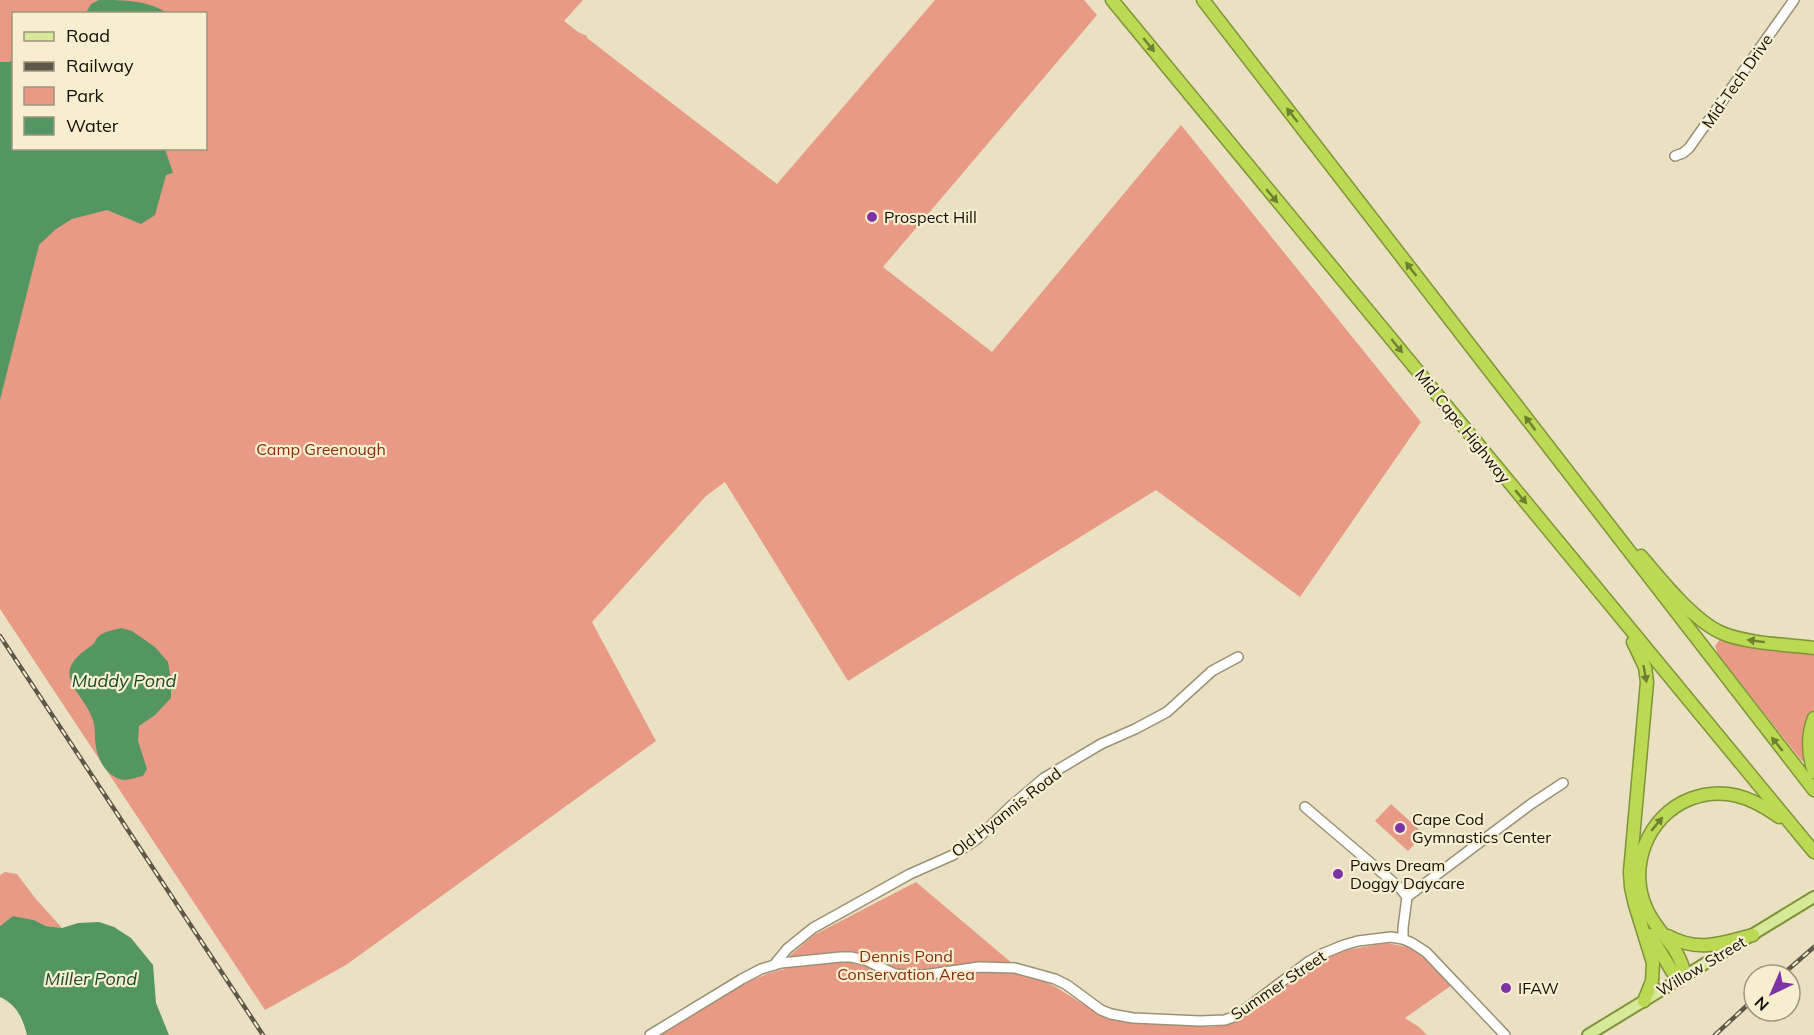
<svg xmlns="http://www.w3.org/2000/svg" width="1814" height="1035" viewBox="0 0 1814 1035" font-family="Mulish,sans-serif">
	<rect width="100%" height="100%" fill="#eae1c3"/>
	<g fill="#e89a84" fill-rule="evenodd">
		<path d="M0 0H583L564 21 578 32 587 36V38L777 184 935 0H1084L1097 15 883 267 992 352 1181 125 1421 422 1300 597 1156 490 848 681 725 482 706 496 592 622 656 741 346 965 265 1010 0 609ZM14 14H206V148H14Z"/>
		<polygon points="1721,638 1814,653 1814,709 1809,720 1805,760 1802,761 1794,751 1718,654 1715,646"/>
		<polygon points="1391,804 1424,834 1408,851 1375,821"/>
		<polygon points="5,872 17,874 35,898 62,928 46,926 34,920 13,916 0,926 0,875"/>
		<path d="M916 882 1013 964 1025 976 1043 981 1054 986 1099 1014 1132 1022 1212 1027 1230 1024 1245 1017 1323 958 1342 951 1386 943 1408 947 1421 955 1430 962 1452 985 1405 1018 1419 1027 1427 1035H661C700 1011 739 979 785 969L787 958 814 935Z"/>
	</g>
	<g fill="#539662">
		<path d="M99 0C124 0 147 0 167 13H86L91 4Z"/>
		<polygon points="13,60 14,148 165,149 173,173 166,175 155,215 141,224 107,210 72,219 56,229 39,245 0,400 0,62 9,62"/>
		<path d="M121 628 132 631 155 647 168 662 171 681V698L155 715 139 726 138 741 147 769 143 776C137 777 130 780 124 780 108 778 98 761 96 747 94 738 96 729 93 720 82 689 47 675 91 646 96 643 95 639 99 636 105 631 114 630 121 628Z"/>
		<path d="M13 916 34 920 46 926 62 928 78 923 99 922 114 927 131 938 153 965 156 1003 169 1035H27C23 1018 16 1004 0 997V926Z"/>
	</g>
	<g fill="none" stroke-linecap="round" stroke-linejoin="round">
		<defs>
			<g id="minor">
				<polyline points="1675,156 1683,153 1689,148 1794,0"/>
				<polyline points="1305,807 1400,888 1407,897 1403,928 1403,939"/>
				<polyline points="1407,897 1531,804 1563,783"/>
				<polyline points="774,965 787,949 813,928 910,874 953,855 977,839 1011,806 1044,778 1101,744 1135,729 1167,712 1212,671 1238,657"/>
				<polyline points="650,1035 742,979 761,969 781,963 841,957 851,957 865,960 895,974 906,975 924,975 979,967 1015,968 1055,979 1067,985 1101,1010 1111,1014 1133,1018 1200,1021 1225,1020 1236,1016 1308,962 1322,954 1344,945 1358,941 1391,937 1403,939 1412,943 1426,952 1505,1035"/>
			</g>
			<polyline id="major" points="1588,1035 1814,897"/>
			<g id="highway">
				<polyline points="1112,0 1814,852"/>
				<polyline points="1203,0 1814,790"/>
				<path d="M1641 556C1661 580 1694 621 1722 633 1744 643 1789 645 1814 648"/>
				<polyline points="1633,642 1645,667 1647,682 1630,872 1631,887 1635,905 1653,963 1652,981 1644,1001"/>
				<path d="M1814 718C1807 736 1808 754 1814 772"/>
				<polyline points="1650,935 1678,981"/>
				<path d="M1668 936C1699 953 1722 943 1753 935"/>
				<path d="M1685 976C1679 944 1659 936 1647 910 1627 868 1647 816 1690 799 1723 786 1752 797 1779 817"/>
			</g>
		</defs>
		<use href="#minor" stroke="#9b9276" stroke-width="12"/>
		<use href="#major" stroke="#809338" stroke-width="14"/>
		<use href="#highway" stroke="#809338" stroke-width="15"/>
		<use href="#minor" stroke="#fff" stroke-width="9"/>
		<use href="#major" stroke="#d6e998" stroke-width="10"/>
		<use href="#highway" stroke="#bada53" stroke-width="12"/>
		<defs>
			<g id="rail">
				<polyline points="0,636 263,1035"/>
				<polyline points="1782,975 1814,947"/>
				<polyline points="1715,1035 1754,999"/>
			</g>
		</defs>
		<use href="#rail" stroke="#5e5848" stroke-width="4.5"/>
		<use href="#rail" stroke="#f7eed0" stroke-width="2" stroke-dasharray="7" stroke-linecap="butt"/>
	</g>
	<defs><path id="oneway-solid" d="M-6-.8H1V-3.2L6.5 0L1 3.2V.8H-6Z" transform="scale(1.5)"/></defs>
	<g fill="#6f7f30">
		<use href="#oneway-solid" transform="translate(1149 45) rotate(51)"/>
		<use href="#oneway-solid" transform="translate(1292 115) rotate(-128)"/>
		<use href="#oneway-solid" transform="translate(1272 196) rotate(50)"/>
		<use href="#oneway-solid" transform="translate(1411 269) rotate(-128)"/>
		<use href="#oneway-solid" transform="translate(1397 346) rotate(51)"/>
		<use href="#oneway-solid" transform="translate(1530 423) rotate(-127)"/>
		<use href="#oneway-solid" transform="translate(1521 497) rotate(50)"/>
		<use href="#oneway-solid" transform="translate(1756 641) rotate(-173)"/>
		<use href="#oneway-solid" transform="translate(1645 674) rotate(80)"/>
		<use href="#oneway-solid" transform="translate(1777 744) rotate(-129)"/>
		<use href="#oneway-solid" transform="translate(1657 824) rotate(-50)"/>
	</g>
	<g fill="#7d33a5" stroke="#f7eed0" stroke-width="2">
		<circle cx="872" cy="217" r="6"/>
		<circle cx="1400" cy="828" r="6"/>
		<circle cx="1338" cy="874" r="6"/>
		<circle cx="1506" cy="988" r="6"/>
	</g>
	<g text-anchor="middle" stroke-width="4.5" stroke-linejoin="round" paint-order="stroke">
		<g font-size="16" fill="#130f06" stroke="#f7eed0">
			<text transform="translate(1737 81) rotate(-55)" y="6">Mid-Tech Drive</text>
			<text transform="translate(1463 426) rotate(51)" y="6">Mid Cape Highway</text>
			<text transform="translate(1006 812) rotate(-38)" y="6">Old Hyannis Road</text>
			<text transform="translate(1701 966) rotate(-31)" y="6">Willow Street</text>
			<text transform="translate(1278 985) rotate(-34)" y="6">Summer Street</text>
		</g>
		<g font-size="16" fill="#130f06" stroke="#f7eed0" text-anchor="start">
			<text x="884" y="223">Prospect Hill</text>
			<text x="1412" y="825">Cape Cod<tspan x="1412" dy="18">Gymnastics Center</tspan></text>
			<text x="1350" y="871">Paws Dream<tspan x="1350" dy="18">Doggy Daycare</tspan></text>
			<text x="1518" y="994">IFAW</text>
		</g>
		<g font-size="16" fill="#8a2c0f" stroke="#f7eed0">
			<text x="321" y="455">Camp Greenough</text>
			<text x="906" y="962">Dennis Pond<tspan x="906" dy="18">Conservation Area</tspan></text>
		</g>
		<g font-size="18" font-style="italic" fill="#1b4c29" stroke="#f7eed0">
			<text x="124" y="687">Muddy Pond</text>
			<text x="91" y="985">Miller Pond</text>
		</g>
	</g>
	<rect x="12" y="12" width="195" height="138" fill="#f7eed0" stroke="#9c957f" stroke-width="1.5"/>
	<rect x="24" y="32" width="30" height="9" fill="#d6e998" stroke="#9c957f" stroke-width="1.5"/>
	<text x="66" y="42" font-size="18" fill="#130f06">Road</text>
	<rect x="24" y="62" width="30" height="9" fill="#5e5848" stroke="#9c957f" stroke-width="1.5"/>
	<text x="66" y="72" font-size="18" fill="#130f06">Railway</text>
	<rect x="24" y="87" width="30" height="18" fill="#e89a84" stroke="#9c957f" stroke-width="1.5"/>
	<text x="66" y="102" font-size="18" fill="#130f06">Park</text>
	<rect x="24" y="117" width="30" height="18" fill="#539662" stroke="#9c957f" stroke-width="1.5"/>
	<text x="66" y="132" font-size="18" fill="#130f06">Water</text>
	<g transform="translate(1772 993) rotate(224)"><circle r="28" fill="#f7eed0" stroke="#9c957f" stroke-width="1.5"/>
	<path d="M0-4.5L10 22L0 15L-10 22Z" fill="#7d33a5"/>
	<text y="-9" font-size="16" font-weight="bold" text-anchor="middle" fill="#130f06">N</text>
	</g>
</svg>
